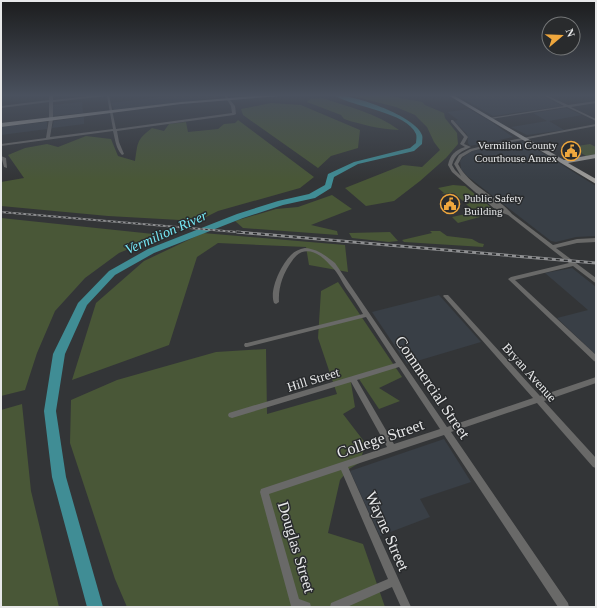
<svg xmlns="http://www.w3.org/2000/svg" width="597" height="608" viewBox="0 0 597 608" font-family="'Times New Roman',serif">
	<rect width="100%" height="100%" fill="#333537"/>
	<g fill="#393f46">
		<polygon points="175,95 221,95 222,97 114,110 111,103"/>
		<polygon points="457,95 540,95 563,106 493,116"/>
		<polygon points="82,102 83,113 52,116 52,105"/>
		<polygon points="566,108 582,115 549,121 564,130 527,135 511,127 547,121 533,113"/>
		<polygon points="469,109 490,121 513,137 470,146 468,143 468,137 466,133 454,121 458,120 447,112"/>
		<polygon points="84,117 84,124 52,128 54,121"/>
		<polygon points="45,122 47,122 47,129 1,135 1,127"/>
		<polygon points="519,142 528,144 596,186 596,236 576,237 556,242 551,241 467,176 461,169 460,161 463,157 472,151"/>
		<polygon points="572,268 596,287 596,355 557,318 588,310 545,273"/>
		<polygon points="439,295 481,342 407,364 372,312"/>
		<polygon points="444,439 471,482 420,499 430,517 380,536 350,471"/>
	</g>
	<g fill="#495737">
		<polygon points="349,95 384,95 422,102 425,105 444,113 445,118 457,133 458,144 446,158 420,181 394,201 366,206 345,188 403,165 422,167 440,150 434,142 427,127 415,115 396,107"/>
		<path d="M322 98C349 107 376 113 399 130 380 129 362 125 344 119L341 115 307 102 310 99Z"/>
		<polygon points="271,103 301,105 360,130 358,148 331,156 318,168 243,115 241,109"/>
		<path d="M238 120 314 177 300 188 218 211 198 221 108 216 1 206V182L24 178 8 155 25 148 47 144 58 147 86 136 111 139 118 156 135 161C138 143 136 140 152 128L164 131 169 124 186 122 188 132 218 129 224 124 235 123Z"/>
		<polygon points="590,144 596,147 596,154 586,156 571,147"/>
		<polygon points="453,185 465,186 498,213 495,215 487,215 458,223 452,217 475,212 466,204 470,203 467,200 463,201 454,193 441,194 444,193 438,188"/>
		<polygon points="332,195 352,209 311,225 337,231 338,235 243,228 235,221 276,209 298,207"/>
		<polygon points="1,218 163,235 119,253 85,278 55,311 37,353 25,390 1,396"/>
		<polygon points="430,231 440,231 447,236 472,239 479,243 484,244 483,247 404,242 402,240 432,233"/>
		<polygon points="390,232 398,241 389,242 352,238 349,233"/>
		<polygon points="203,233 345,245 348,272 309,265 306,247 218,243 197,257 169,345 72,380 96,303 144,261"/>
		<polygon points="338,282 402,377 379,388 400,401 379,409 357,376 350,377 355,407 343,414 366,444 359,463 349,469 340,480 328,533 363,544 385,607 127,607 115,579 70,443 71,400 117,380 216,352 266,349 267,414 337,394 318,338 321,291"/>
		<polygon points="22,404 31,491 59,607 1,607 1,410"/>
	</g>
	<g fill="none" stroke-linecap="round" stroke-linejoin="round">
		<path fill="#408d95" fill-rule="evenodd" d="M334 95C352 94 416 116 422 135 423 137 422 141 422 144L414 151 358 164 334 177 331 188 315 198 283 205 243 218 154 253 115 275 87 305 65 354 56 411 66 477 103 607H87L52 477 44 411 53 354 78 303 109 271 148 249 237 214 278 201 309 194 325 185 328 174 354 162 410 148 416 143C416 141 417 137 416 134 407 112 352 107 334 95Z"/>
		<g fill="#696968" fill-rule="evenodd">
			<path d="M49 95H53V100L99 95H109L116 129 232 113 231 106 224 95H226L235 106 236 114 234 115 117 131 119 142 124 154 122 155C116 149 115 139 113 131L1 146V144L46 138 49 119V102L1 108V106L49 100ZM107 96 113 129 50 137 53 119V102Z"/>
			<polygon points="543,95 546,95 568,105 596,101 596,103 571,107 596,119 596,121 567,107 491,119 489,118 564,106"/>
			<path d="M451 120H453L467 136 468 137 464 144 471 147C462 151 455 154 452 165L455 170 461 176 454 164 459 155 470 149 496 143 596 124V126L496 145 472 151 462 157 458 164C470 187 496 195 512 214L553 245 577 239 596 238V242L577 243 556 248 596 278V283L594 282 573 266 515 280 596 355V362L594 361 508 279 511 277 569 263 508 215 497 211 452 172 448 165C450 155 455 150 465 147L460 144 464 137 451 122Z"/>
			<polygon points="1,156 6,158 7,168 4,167"/>
			<path d="M305 248C317 249 325 255 335 263L447 427 533 398 444 297 443 296 444 295H448L540 396 596 377V383L544 401 596 458V468L593 467 537 403 451 432 568 603 569 607H558L444 435 348 467 411 607H401L392 587 347 607H330L331 603 388 579 341 470 269 494 299 599 310 603 311 607H295L291 606 260 492 261 489 387 447 351 382 232 418 229 417 228 415 229 413 232 412 396 363 366 317 247 347H245L244 345 245 343H247L363 314C358 305 352 296 346 288 341 280 337 271 330 265 319 252 303 244 292 261 283 273 278 288 279 302L276 304 274 303C269 290 281 265 291 255 295 251 299 249 305 248ZM399 367 440 429 394 444 357 380Z"/>
		</g>
		<g fill="#9d9c99" fill-rule="evenodd">
			<polygon points="264,95 282,95 280,96 181,104 1,127 1,123 181,102"/>
			<polygon points="448,95 453,95 564,160 596,154 596,158 568,163 596,179 596,184"/>
		</g>
		<defs>
			<polyline id="rail-far1" points="1,212 248,233"/>
			<polyline id="rail" points="237,232 596,263"/>
		</defs>
		<use href="#rail-far1" stroke="#8e8f91" stroke-width="2"/>
		<use href="#rail" stroke="#8e8f91" stroke-width="3"/>
		<use href="#rail-far1" stroke="#292b2d" stroke-width="1" stroke-dasharray="2.5" stroke-linecap="butt"/>
		<use href="#rail" stroke="#292b2d" stroke-width="1.5" stroke-dasharray="4" stroke-linecap="butt"/>
	</g>
	<linearGradient id="sky" x2="0" y2="1"><stop stop-color="#1c1d1e"/><stop offset="0.53" stop-color="#4a515e"/><stop offset="1" stop-color="#4a515e" stop-opacity="0"/></linearGradient>
	<rect width="597" height="180" fill="url(#sky)"/>
	<defs>
		<symbol id="civic-ring" viewBox="-11 -11 22 22"><circle r="9.5" fill="#292b2d" stroke="#efa73d" stroke-width="1.5"/><path d="M-.6-6.5H3V-4.5H.6V-3L4-1V1h2V6H-6V1h2V-1L-.6-3ZM-1.2 2.5V6h2.4V2.5Z" fill="#efa73d"/></symbol>
	</defs>
	<g fill-rule="evenodd">
		<use href="#civic-ring" x="560" y="140" width="22" height="22"/>
		<use href="#civic-ring" x="439" y="193" width="22" height="22"/>
	</g>
	<g text-anchor="middle" stroke-width="3" stroke-linejoin="round" paint-order="stroke">
		<g font-size="11" fill="#e7e8e9" stroke="#292b2d" text-anchor="end">
			<text x="557" y="149">Vermilion County<tspan x="557" dy="13">Courthouse Annex</tspan></text>
			<text x="464" y="202" text-anchor="start">Public Safety<tspan x="464" dy="13">Building</tspan></text>
		</g>
		<g font-size="13" fill="#e7e8e9" stroke="#292b2d">
			<text transform="translate(530 372) rotate(48)" y="5">Bryan Avenue</text>
			<text transform="translate(313 379) rotate(-17)" y="5">Hill Street</text>
		</g>
		<g font-size="14" font-style="italic" fill="#75e8f5" stroke="#292b2d">
			<text transform="translate(166 232) rotate(-24)" y="5">Vermilion River</text>
		</g>
		<g font-size="16" fill="#e7e8e9" stroke="#292b2d">
			<text transform="translate(433 387) rotate(56)" y="6">Commercial Street</text>
			<text transform="translate(380 438) rotate(-19)" y="6">College Street</text>
			<text transform="translate(388 531) rotate(66)" y="6">Wayne Street</text>
			<text transform="translate(297 547) rotate(73)" y="6">Douglas Street</text>
		</g>
	</g>
	<rect width="597" height="608" fill="none" stroke="#e7e8e9" stroke-width="4"/>
	<g transform="translate(561 36) rotate(71)"><circle r="19" fill="#292b2d" stroke="#757778"/>
	<path d="M0-3L7 15L0 10L-7 15Z" fill="#efa73d"/>
	<text y="-6" font-size="11" font-weight="bold" text-anchor="middle" fill="#e7e8e9">N</text>
	</g>
</svg>
